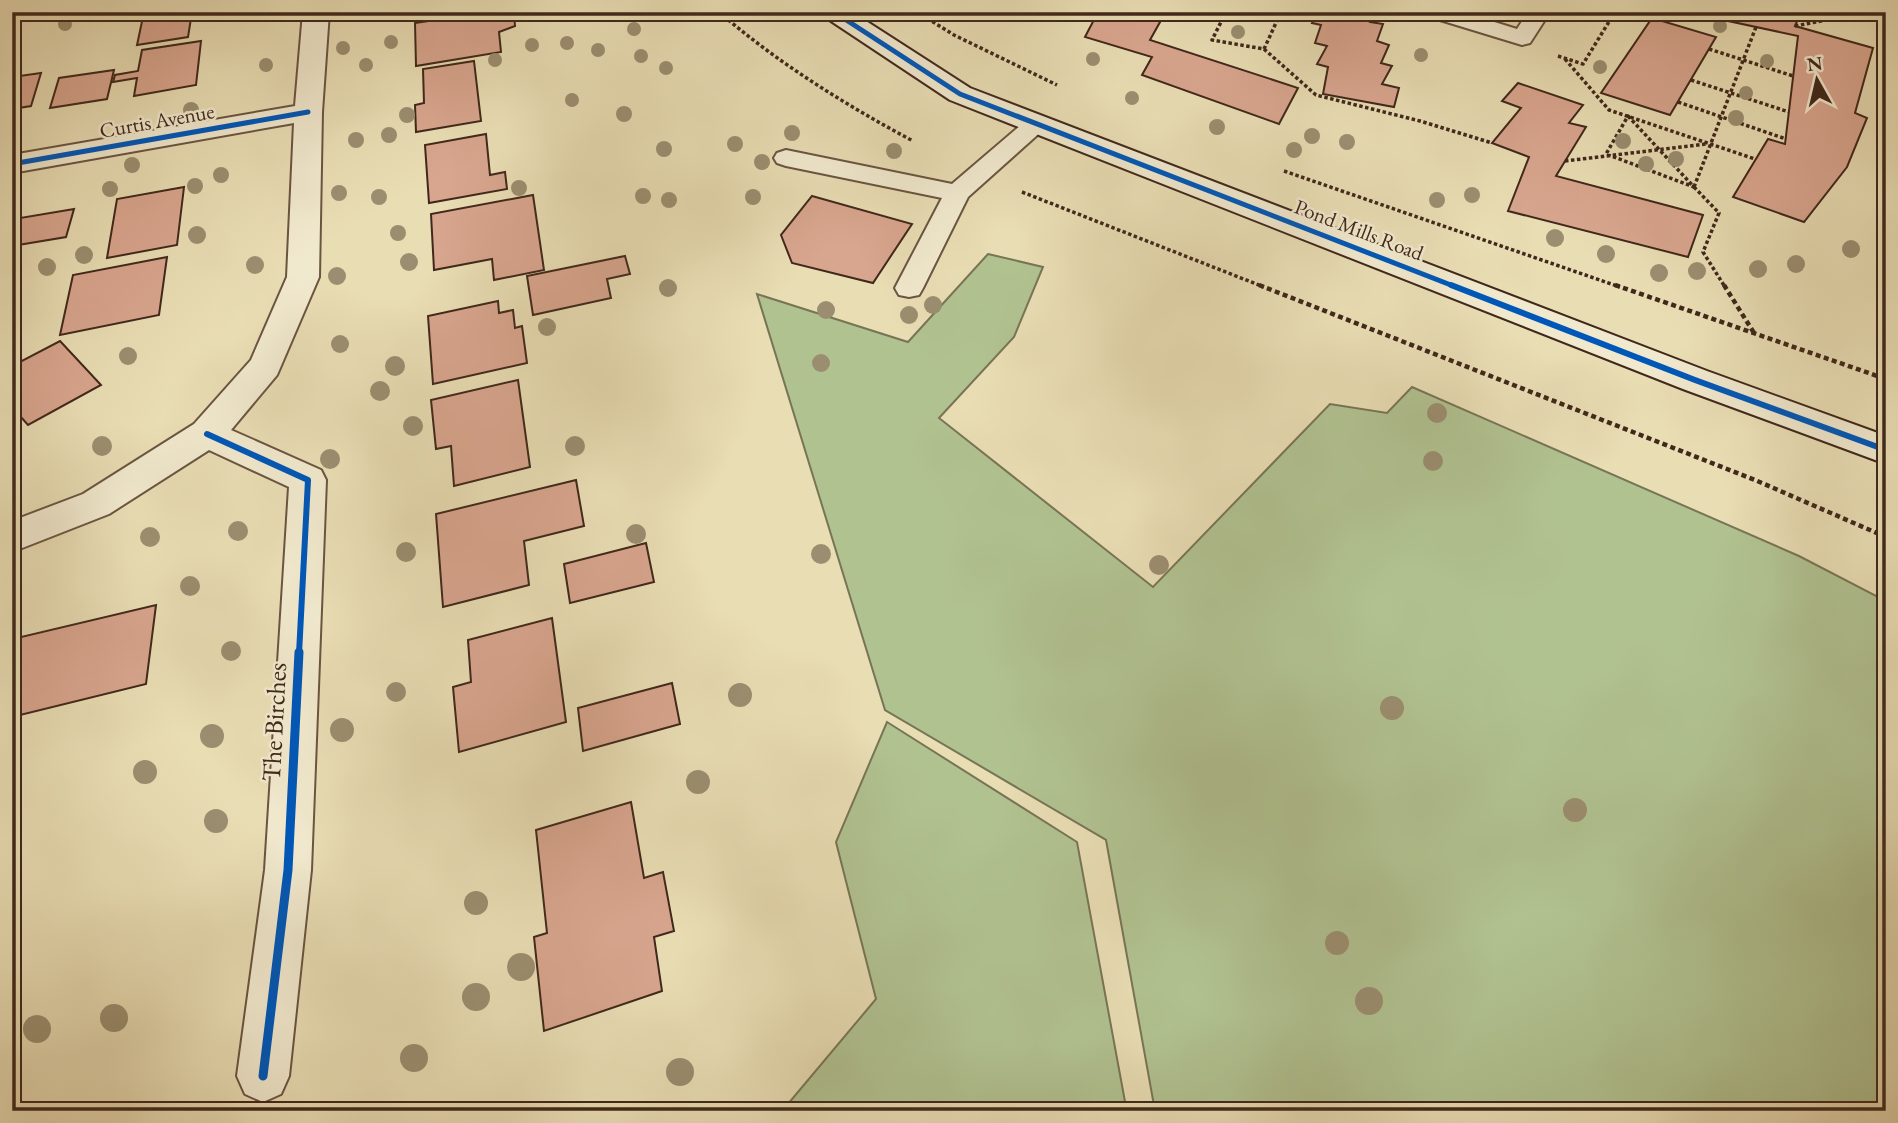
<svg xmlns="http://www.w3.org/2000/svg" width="1898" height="1123" viewBox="0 0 1898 1123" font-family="'EB Garamond',serif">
	<rect width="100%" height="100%" fill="#e9ddb4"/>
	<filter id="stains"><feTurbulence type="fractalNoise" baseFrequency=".00286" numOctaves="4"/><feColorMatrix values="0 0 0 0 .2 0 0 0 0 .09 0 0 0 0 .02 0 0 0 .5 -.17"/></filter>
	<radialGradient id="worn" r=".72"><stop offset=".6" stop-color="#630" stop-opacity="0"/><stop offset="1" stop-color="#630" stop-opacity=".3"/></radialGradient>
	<g fill="#b1c291" stroke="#787556" stroke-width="2">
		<polygon points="988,254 1043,267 1014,337 939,418 1153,587 1330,404 1387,413 1412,387 1799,556 1886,601 1886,1111 1155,1111 1106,840 885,710 757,294 908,342"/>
		<polygon points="887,722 1077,842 1126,1107 1123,1111 782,1111 876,999 836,842"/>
	</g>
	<g fill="#d8a58e" stroke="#40281b" stroke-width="2">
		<polygon points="144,12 192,12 188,37 137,45"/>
		<polygon points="469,12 514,12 515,26 499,32 501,52 416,66 415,23 470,15"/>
		<polygon points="1098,12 1181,12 1177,18 1164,15 1150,40 1298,88 1279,124 1142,75 1152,57 1085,37"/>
		<polygon points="1318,12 1374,12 1370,22 1383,24 1377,41 1389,45 1381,63 1392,66 1382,84 1399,88 1394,107 1323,94 1328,67 1317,64 1327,46 1315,43 1321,25 1312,23"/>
		<polygon points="1686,12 1801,12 1795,26 1873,48 1855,113 1867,118 1847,167 1804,222 1733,197 1768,139 1785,144 1798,36"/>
		<polygon points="1652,18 1716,37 1670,115 1601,93"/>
		<polygon points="201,41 196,85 134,96 137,78 113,82 115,75 138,71 142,50"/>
		<polygon points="474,61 481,121 416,132 415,105 424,103 423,69"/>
		<polygon points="114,70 107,99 50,108 59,78"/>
		<polygon points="41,73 31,106 12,109 12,77"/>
		<polygon points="1518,83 1583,105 1569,123 1586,127 1556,176 1703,215 1688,257 1508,211 1529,157 1492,143 1521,108 1502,101"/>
		<polygon points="486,134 490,175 505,172 507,189 429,203 425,145"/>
		<polygon points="184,187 177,245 107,258 117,199"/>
		<polygon points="533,195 544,270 494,280 492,259 434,270 431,214"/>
		<polygon points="812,196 912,224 873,283 792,263 781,235"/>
		<polygon points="74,209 66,237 12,246 14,219"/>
		<polygon points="625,256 630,274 607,279 611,298 533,315 527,276"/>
		<polygon points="167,257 159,315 60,335 73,275"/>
		<polygon points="498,301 499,313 513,310 515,328 522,326 527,363 433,384 428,316"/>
		<polygon points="60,341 101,385 28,425 12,407 12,366"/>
		<polygon points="518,380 530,467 454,486 451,446 436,449 431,400"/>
		<polygon points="576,480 584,526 524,541 529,585 443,607 436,514"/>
		<polygon points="646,543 654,582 570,603 564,564"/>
		<polygon points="156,605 146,684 12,717 12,683 21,637"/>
		<polygon points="552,618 566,722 459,752 453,687 471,682 468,640"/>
		<polygon points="672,683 680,724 583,751 578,708"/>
		<polygon points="631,802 644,878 663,872 674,931 654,937 662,991 544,1031 534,937 547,933 536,830"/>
	</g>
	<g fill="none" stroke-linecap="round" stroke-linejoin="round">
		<defs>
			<g id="lane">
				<polygon points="1434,12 1462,12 1517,29 1528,12 1550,12 1530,43 1522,45 1440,20"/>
				<polygon points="1036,117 1044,119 1048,124 1044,129 968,197 923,288 919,295 909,297 899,295 895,288 942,198 786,166 777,163 774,158 777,153 786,150 952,184 1028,119"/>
			</g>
			<polygon id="street" points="303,12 329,12 322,112 319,277 277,375 231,430 321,470 326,480 311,870 289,1076 281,1094 263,1102 245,1094 237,1076 265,870 289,487 209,450 109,514 12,552 12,521 83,494 194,424 251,360 287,277 294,123 12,173 12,155 295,106"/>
			<polygon id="secondary" points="822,12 852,12 970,88 1707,371 1886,436 1886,464 1683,389 950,100 825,17"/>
		</defs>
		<use href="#lane" stroke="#6a5541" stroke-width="4"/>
		<use href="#street" stroke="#6a5541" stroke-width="4"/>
		<use href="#secondary" stroke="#40281b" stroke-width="4"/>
		<g stroke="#40281b" stroke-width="3.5" stroke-dasharray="3.5 2.5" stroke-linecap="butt">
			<path d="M719 12C778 63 844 104 913 141"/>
			<polyline points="917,12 954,35 1057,85"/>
			<polyline points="1226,12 1212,40 1264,49 1281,12"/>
			<polyline points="1309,12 1317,14"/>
			<polyline points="1795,26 1868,12"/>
			<polyline points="1264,49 1316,95 1420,121 1492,143"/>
			<polyline points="1709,49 1793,76"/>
			<polyline points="1558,56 1583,64 1615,12"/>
			<polyline points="1565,59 1609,110 1755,159"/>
			<polyline points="1691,80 1789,112"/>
			<polyline points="1678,102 1786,139"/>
			<polygon points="1628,116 1694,187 1606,154"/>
			<polyline points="1565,161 1706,144"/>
			<polyline points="1284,171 1620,287"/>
			<polyline points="1694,187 1719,213 1703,252 1725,287"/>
			<polyline points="1694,187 1756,27"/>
			<polyline points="1022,192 1264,287"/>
		</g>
		<g stroke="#40281b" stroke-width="4.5" stroke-dasharray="5 3.5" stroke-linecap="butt">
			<polyline points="1259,285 1755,480 1886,537"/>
			<polyline points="1615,285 1886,379"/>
			<polyline points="1724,285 1754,333"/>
		</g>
		<use href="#lane" fill="#f1e9ce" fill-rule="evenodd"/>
		<use href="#street" fill="#f1e9ce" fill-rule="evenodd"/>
		<use href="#secondary" fill="#f1e9ce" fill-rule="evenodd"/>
		<defs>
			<g id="cycleway-far2">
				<polyline points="834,12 960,94 1456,287"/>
				<polyline points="12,164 308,112"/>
			</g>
			<g id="cycleway-far1">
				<polyline points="1451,285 1695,380 1886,450"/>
				<polyline points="207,434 308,480 299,654"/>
			</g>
			<polyline id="cycleway" points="263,1076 288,870 299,652"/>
		</defs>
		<use href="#cycleway-far2" stroke="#f1e9ce" stroke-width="9"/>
		<use href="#cycleway-far1" stroke="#f1e9ce" stroke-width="10"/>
		<use href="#cycleway" stroke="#f1e9ce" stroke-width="13"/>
		<use href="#cycleway-far2" stroke="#0057b8" stroke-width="5"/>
		<use href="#cycleway-far1" stroke="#0057b8" stroke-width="6"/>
		<use href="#cycleway" stroke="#0057b8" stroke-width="9"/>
	</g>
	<g fill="#9b8e70">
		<circle cx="65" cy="24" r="7"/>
		<circle cx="1720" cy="26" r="7"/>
		<circle cx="634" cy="29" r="7"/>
		<circle cx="1238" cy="32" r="7"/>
		<circle cx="391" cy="42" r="7"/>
		<circle cx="567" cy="43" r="7"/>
		<circle cx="532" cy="45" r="7"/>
		<circle cx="343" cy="48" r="7"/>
		<circle cx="598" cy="50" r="7"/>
		<circle cx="1421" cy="55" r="7"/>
		<circle cx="641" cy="56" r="7"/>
		<circle cx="1093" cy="59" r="7"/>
		<circle cx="495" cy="60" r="7"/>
		<circle cx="1767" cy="61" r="7"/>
		<circle cx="266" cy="65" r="7"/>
		<circle cx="366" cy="65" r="7"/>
		<circle cx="1600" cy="67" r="7"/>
		<circle cx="666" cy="68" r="7"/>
		<circle cx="1746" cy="93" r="7"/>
		<circle cx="1132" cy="98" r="7"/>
		<circle cx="572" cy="100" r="7"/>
		<circle cx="191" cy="110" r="8"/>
		<circle cx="624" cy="114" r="8"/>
		<circle cx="407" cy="115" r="8"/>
		<circle cx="1736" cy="118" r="8"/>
		<circle cx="1217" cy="127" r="8"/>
		<circle cx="792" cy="133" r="8"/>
		<circle cx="389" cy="135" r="8"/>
		<circle cx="1312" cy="136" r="8"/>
		<circle cx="356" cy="140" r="8"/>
		<circle cx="1623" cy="141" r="8"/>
		<circle cx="1347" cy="142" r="8"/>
		<circle cx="735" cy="144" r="8"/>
		<circle cx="664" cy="149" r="8"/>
		<circle cx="1294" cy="150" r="8"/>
		<circle cx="894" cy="151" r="8"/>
		<circle cx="1676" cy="159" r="8"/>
		<circle cx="762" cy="162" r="8"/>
		<circle cx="1646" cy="164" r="8"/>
		<circle cx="132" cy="165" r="8"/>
		<circle cx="221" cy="175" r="8"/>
		<circle cx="195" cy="186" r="8"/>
		<circle cx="519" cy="188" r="8"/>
		<circle cx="110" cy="189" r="8"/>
		<circle cx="339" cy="193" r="8"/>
		<circle cx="1472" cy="195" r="8"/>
		<circle cx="643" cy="196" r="8"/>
		<circle cx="379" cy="197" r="8"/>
		<circle cx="753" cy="197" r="8"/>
		<circle cx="669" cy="200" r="8"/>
		<circle cx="1437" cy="200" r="8"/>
		<circle cx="398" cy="233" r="8"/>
		<circle cx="197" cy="235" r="9"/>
		<circle cx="1555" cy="238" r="9"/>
		<circle cx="1851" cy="249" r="9"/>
		<circle cx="1606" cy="254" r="9"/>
		<circle cx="84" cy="255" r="9"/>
		<circle cx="409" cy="262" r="9"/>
		<circle cx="1796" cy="264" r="9"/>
		<circle cx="255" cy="265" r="9"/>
		<circle cx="47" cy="267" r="9"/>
		<circle cx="1758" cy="269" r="9"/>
		<circle cx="1697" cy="271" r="9"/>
		<circle cx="1659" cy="273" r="9"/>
		<circle cx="337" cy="276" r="9"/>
		<circle cx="668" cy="288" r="9"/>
		<circle cx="933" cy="305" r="9"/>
		<circle cx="826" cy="310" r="9"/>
		<circle cx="909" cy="315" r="9"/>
		<circle cx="547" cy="327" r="9"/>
		<circle cx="340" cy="344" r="9"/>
		<circle cx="128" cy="356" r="9"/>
		<circle cx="821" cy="363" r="9"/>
		<circle cx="395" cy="366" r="10"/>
		<circle cx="380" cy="391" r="10"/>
		<circle cx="1437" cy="413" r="10"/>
		<circle cx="413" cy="426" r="10"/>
		<circle cx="102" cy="446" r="10"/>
		<circle cx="575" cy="446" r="10"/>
		<circle cx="330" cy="459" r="10"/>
		<circle cx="1433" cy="461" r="10"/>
		<circle cx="238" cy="531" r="10"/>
		<circle cx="636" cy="534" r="10"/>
		<circle cx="150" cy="537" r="10"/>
		<circle cx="406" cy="552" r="10"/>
		<circle cx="821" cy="554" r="10"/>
		<circle cx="1159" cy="565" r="10"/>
		<circle cx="190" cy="586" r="10"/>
		<circle cx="231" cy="651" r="10"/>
		<circle cx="396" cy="692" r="10"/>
		<circle cx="740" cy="695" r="12"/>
		<circle cx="1392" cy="708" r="12"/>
		<circle cx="342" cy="730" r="12"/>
		<circle cx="212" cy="736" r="12"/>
		<circle cx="145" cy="772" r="12"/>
		<circle cx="698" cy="782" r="12"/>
		<circle cx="1575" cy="810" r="12"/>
		<circle cx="216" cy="821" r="12"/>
		<circle cx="476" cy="903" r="12"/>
		<circle cx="1337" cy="943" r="12"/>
		<circle cx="521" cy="967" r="14"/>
		<circle cx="476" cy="997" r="14"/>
		<circle cx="1369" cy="1001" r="14"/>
		<circle cx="114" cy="1018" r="14"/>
		<circle cx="37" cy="1029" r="14"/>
		<circle cx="414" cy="1058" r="14"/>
		<circle cx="680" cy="1072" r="14"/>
	</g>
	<g text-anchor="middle" stroke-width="5" stroke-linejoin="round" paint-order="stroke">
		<g font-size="21" fill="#40281b" stroke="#f1e9ce">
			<text transform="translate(157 121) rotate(-10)" y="7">Curtis Avenue</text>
			<text transform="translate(1359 230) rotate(21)" y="7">Pond Mills Road</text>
		</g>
		<g font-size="26" fill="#40281b" stroke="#f1e9ce">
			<text transform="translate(274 722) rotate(-87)" y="9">The Birches</text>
		</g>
	</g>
	<rect width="1898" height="1123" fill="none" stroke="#e9ddb4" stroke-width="42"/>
	<rect x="14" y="14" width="1870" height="1095" fill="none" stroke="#40281b" stroke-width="3.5"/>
	<rect x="21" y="21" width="1856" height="1081" fill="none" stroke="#40281b" stroke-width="2"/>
	<g transform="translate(1817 80) rotate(352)" stroke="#f1e9ce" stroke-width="5" paint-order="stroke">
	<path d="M0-5L12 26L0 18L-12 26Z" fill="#40281b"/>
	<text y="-10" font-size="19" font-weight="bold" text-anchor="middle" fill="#40281b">N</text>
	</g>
	<rect width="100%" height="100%" filter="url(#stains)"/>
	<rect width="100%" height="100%" fill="url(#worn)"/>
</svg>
